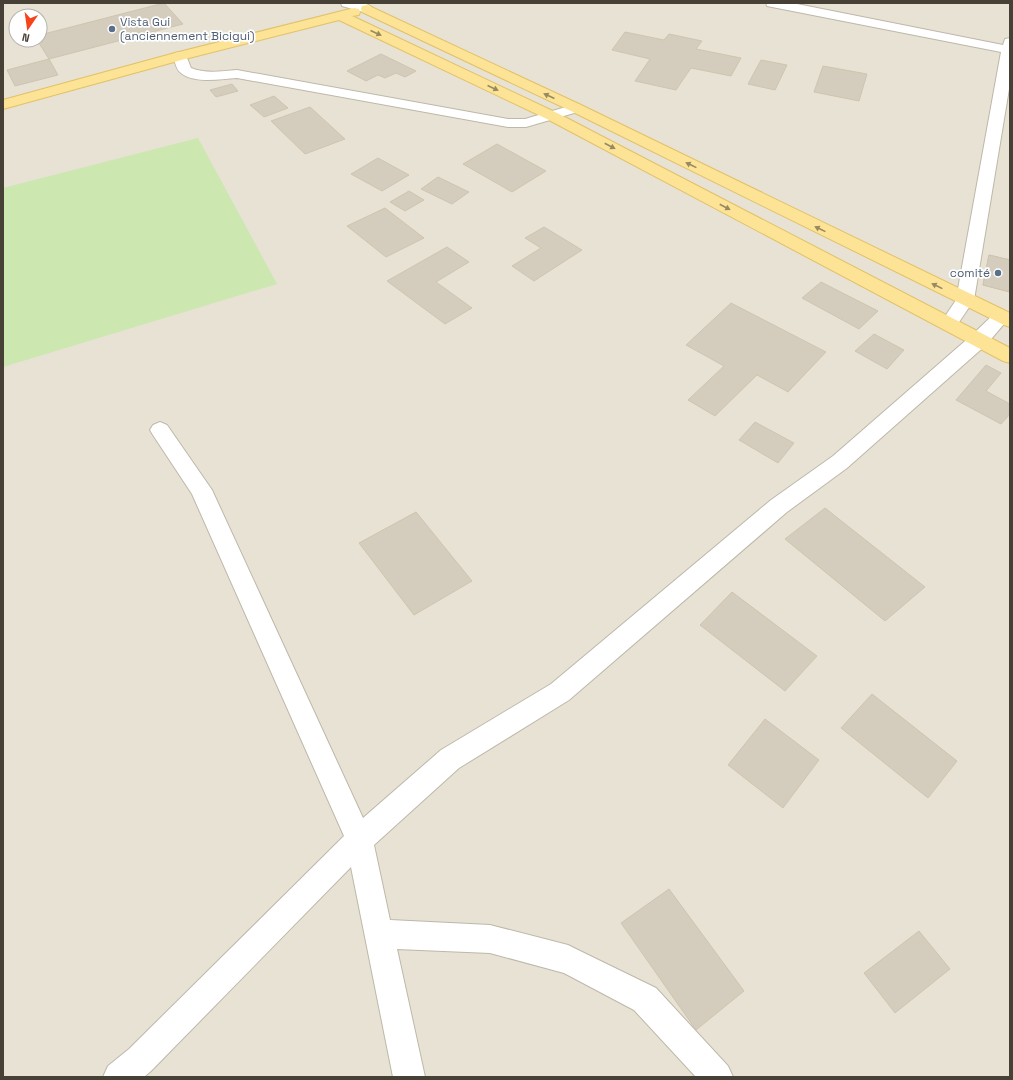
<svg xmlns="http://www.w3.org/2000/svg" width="1013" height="1080" viewBox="0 0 1013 1080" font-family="'Space Grotesk',sans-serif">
	<rect width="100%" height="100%" fill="#f3f0e6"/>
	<path fill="#e7e2d4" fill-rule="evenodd" d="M3 3H1010V1077H3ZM16 16H40V40H16Z"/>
	<polygon fill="#cce7b0" points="198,138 277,284 3,367 3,188"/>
	<g fill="#d4ccbc" stroke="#cfc4af">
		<polygon points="164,3 183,24 49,59 37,40 40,40 40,35"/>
		<polygon points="625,32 664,40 669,34 702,41 696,49 741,58 731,76 691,68 676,90 635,81 650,59 612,50"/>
		<polygon points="381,54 416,71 405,77 396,73 385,78 378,75 366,81 347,71"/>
		<polygon points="49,59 58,75 15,86 7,70"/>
		<polygon points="761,60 787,65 775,90 748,84"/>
		<polygon points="823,66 867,74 859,101 814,92"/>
		<polygon points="232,84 238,91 216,97 210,90"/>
		<polygon points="274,96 288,108 264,117 250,105"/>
		<polygon points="310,107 345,139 305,154 271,121"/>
		<polygon points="497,144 546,171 512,192 463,164"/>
		<polygon points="378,158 409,175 382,191 351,174"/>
		<polygon points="438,177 469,192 452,204 421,189"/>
		<polygon points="409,191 424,200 405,211 390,202"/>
		<polygon points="385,208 424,238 386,257 347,226"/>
		<polygon points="544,227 582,250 534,281 512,266 541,248 525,238"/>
		<polygon points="447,247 469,262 436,282 472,308 445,324 387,281"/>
		<polygon points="989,255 1010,260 1010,292 983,285"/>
		<polygon points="989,255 1010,260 1010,292 983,285"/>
		<polygon points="821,282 878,311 859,329 802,298"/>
		<polygon points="731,303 826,352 788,392 757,375 715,416 688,400 724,366 686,345"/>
		<polygon points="874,334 904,350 887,369 855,351"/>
		<polygon points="986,365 1001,373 986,391 1010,404 1010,414 1001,424 956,400"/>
		<polygon points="755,422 794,443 778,463 739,440"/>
		<polygon points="825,508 925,587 885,621 785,539"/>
		<polygon points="416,512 472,581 414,615 359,543"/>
		<polygon points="732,592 817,656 785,691 700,625"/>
		<polygon points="872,694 957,761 928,798 841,728"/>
		<polygon points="765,719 819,760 783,808 728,765"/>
		<polygon points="669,889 744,991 696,1030 621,923"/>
		<polygon points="919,931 950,969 895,1013 864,973"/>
	</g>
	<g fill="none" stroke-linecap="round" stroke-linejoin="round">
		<defs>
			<g id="minor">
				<path d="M341 3C350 3 367 0 373 9L372 12 367 13 342 6Z"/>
				<polygon points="766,3 792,3 1003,45 1005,39 1010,38 1010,83 974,300 955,328 949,330 943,328 940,324 956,300 1001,52 772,7 767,6"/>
				<path d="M180 52 185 53 191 68C205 74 222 71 237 70L508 119H525L576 104 581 105 583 108 581 111 526 127H508L237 78C220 79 195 84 181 73 176 70 175 61 173 56L175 53Z"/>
				<polygon points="1001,311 1007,313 1010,317 986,345 847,468 787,512 569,700 459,768 374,845 390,920 490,925 568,945 578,950 656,988 728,1066 733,1077 696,1077 634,1010 564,973 490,953 397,949 425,1077 393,1077 351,867 151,1071 144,1077 103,1077 108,1066 129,1049 344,836 192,494 153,435 150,430 153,425 160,422 167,425 212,490 363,818 441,750 551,684 771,500 833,456 972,335 995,313"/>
			</g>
			<g id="major">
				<polygon points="367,5 581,105 1010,313 1010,327 1004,325 571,111 362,12 361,9 362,6"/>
				<polygon points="354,8 359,9 360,12 359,15 352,16 557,113 1010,348 1010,363 1003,361 547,119 339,20 185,59 3,109 3,100 175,53"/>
			</g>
		</defs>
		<use href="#minor" stroke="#beb8a9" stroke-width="2"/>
		<use href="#major" stroke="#e2c166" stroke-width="2"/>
		<use href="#minor" fill="#fff" fill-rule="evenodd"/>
		<use href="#major" fill="#fce396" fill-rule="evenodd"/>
	</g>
	<defs><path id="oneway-solid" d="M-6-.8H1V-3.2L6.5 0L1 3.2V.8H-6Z"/></defs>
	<g fill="#988961">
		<use href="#oneway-solid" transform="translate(376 33) rotate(25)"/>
		<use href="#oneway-solid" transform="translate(493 88) rotate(25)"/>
		<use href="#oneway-solid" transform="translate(549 96) rotate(-155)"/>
		<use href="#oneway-solid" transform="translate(610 146) rotate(28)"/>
		<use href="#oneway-solid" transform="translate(691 165) rotate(-154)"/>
		<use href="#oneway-solid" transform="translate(725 207) rotate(28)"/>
		<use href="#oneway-solid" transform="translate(820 229) rotate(-154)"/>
		<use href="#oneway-solid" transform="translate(937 286) rotate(-154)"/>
	</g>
	<g fill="#5c6f8a" stroke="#fff" stroke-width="1.5">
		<circle cx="112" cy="29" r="4"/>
		<circle cx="998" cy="273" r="4"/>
	</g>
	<g text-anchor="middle" stroke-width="3.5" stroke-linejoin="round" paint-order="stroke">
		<g font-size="12" fill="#4e5e75" stroke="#fff" text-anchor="start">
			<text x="120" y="26">Vista Gui<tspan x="120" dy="14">(anciennement Bicigui)</tspan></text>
			<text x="990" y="277" text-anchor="end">comité</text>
		</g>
	</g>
	<rect width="1013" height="1080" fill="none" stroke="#464036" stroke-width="8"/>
	<g transform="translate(28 28) rotate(193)"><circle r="19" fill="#ffffff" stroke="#b5b3af"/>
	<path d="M0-3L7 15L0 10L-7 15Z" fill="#f6431a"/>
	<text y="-6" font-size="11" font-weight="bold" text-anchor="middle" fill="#464036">N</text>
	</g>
</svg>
